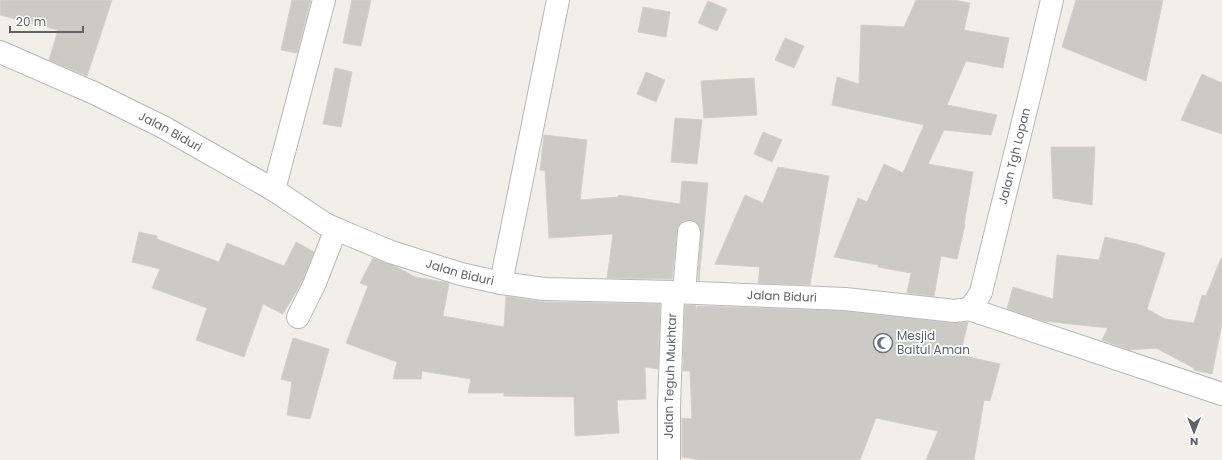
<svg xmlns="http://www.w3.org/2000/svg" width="1222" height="460" viewBox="0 0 1222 460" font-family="Poppins,sans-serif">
	<rect width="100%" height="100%" fill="#f1efe8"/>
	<g fill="#cccac5" stroke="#d6d1c6">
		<polygon points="0,0 112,0 87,76 49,60 58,30 0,15"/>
		<polygon points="292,0 311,0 297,53 281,50"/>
		<polygon points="352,0 371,0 361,46 343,43"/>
		<polygon points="916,0 954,0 970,3 964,30 1009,38 1003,68 966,61 947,105 997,115 991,135 944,130 928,164 973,172 964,225 965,225 957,259 941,256 934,296 907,293 911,273 878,267 878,265 834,257 858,198 867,202 884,164 903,173 924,125 832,105 837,77 859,84 861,25 904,27"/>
		<polygon points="1076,0 1163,0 1146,81 1062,47"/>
		<polygon points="708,1 727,9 717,31 698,23"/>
		<polygon points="643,7 670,12 666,37 638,32"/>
		<polygon points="785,38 804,46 794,68 775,60"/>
		<polygon points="335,68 352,72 341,127 323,124"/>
		<polygon points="646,72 665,80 656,102 637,94"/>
		<polygon points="1202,74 1222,83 1222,134 1181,120"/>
		<polygon points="754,78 757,115 704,118 701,81"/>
		<polygon points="675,118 702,120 697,164 671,162"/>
		<polygon points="763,132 782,140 772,162 754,154"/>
		<polygon points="544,135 587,140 580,200 618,197 619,195 680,204 682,181 708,183 699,281 698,280 701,233 700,227 696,222 690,220 683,221 679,225 677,231 672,279 607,278 613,234 549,238 545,171 540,170"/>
		<polygon points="1051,147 1095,147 1092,205 1053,198"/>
		<polygon points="778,167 829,176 810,285 758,283 760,267 715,264 745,195 763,203"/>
		<polygon points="139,232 157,236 157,239 219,262 227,243 284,266 296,242 314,252 303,280 283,314 263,304 244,357 196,340 207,308 152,288 160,269 132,262"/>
		<polygon points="1105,237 1136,244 1165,253 1147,309 1165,319 1194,323 1202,295 1206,296 1221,258 1222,258 1222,324 1212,374 1194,370 1194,368 1156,348 1129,350 1102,340 1108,328 1043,321 1007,309 1013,287 1053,299 1057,255 1099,260"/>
		<polygon points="373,258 395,266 415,277 449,283 443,316 504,327 506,296 544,302 660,304 658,369 645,367 646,399 617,400 619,433 575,436 574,397 504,396 504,393 468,393 471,379 422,371 421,379 393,379 397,362 346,343 368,286 360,283"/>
		<polygon points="685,305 696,305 696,311 698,306 844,311 954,323 968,322 960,355 1000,364 990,401 984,400 974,460 926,460 938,431 876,418 860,460 701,460 682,457 682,418 692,419 690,371 683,371"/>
		<polygon points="293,338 329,349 310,419 287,415 292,382 281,379"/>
	</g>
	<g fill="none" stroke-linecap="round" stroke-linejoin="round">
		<defs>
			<g id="minor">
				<path id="s1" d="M0 52 94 93 163 127 274 190 325 224 336 229 391 252 461 274 501 283 544 289 673 292 845 299 955 311 969 309"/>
				<polyline points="274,190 324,0"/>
				<polyline points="501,283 558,0"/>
				<polyline points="684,292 689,232"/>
				<path id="s2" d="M969 309 977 299 981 292 1034 77 1052 0"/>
				<polyline points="969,309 1222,394"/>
				<polyline points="298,317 314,285 336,229"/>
				<path id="s3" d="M669 460V406L673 292"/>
			</g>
		</defs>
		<use href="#minor" stroke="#b5b8bc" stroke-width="24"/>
		<use href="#minor" stroke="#fff" stroke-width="22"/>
	</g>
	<defs>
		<symbol id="mosque-ring" viewBox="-11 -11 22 22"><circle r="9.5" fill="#fff" stroke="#6b7280" stroke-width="1.5"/><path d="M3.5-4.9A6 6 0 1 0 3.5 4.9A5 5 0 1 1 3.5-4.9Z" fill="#6b7280"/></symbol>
	</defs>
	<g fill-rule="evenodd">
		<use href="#mosque-ring" x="872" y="332" width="22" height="22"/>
	</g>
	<g text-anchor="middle" stroke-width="3.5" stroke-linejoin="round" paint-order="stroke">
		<g font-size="12" fill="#5f6368" stroke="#fff">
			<text dy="4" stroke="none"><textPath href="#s1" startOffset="188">Jalan Biduri</textPath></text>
			<text dy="4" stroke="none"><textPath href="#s2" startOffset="161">Jalan Tgh Lopan</textPath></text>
			<text dy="4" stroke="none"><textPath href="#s1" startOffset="512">Jalan Biduri</textPath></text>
			<text dy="4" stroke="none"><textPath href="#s1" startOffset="836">Jalan Biduri</textPath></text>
			<text dy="4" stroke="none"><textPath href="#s3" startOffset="84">Jalan Teguh Mukhtar</textPath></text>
		</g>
		<g font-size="12" fill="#5b616d" stroke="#fff" text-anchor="start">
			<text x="897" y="340">Mesjid<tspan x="897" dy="14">Baitul Aman</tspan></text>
		</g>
	</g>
	<g transform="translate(1194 432) rotate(180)" stroke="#ffffff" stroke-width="3" paint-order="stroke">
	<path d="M0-3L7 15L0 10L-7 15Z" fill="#5f6368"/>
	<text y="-6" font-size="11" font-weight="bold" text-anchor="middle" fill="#5f6368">N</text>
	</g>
	<path d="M10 26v6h73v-6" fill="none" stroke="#5f6368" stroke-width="2"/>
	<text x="16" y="26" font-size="12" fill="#5f6368" stroke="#ffffff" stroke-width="3" paint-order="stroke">20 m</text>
</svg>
